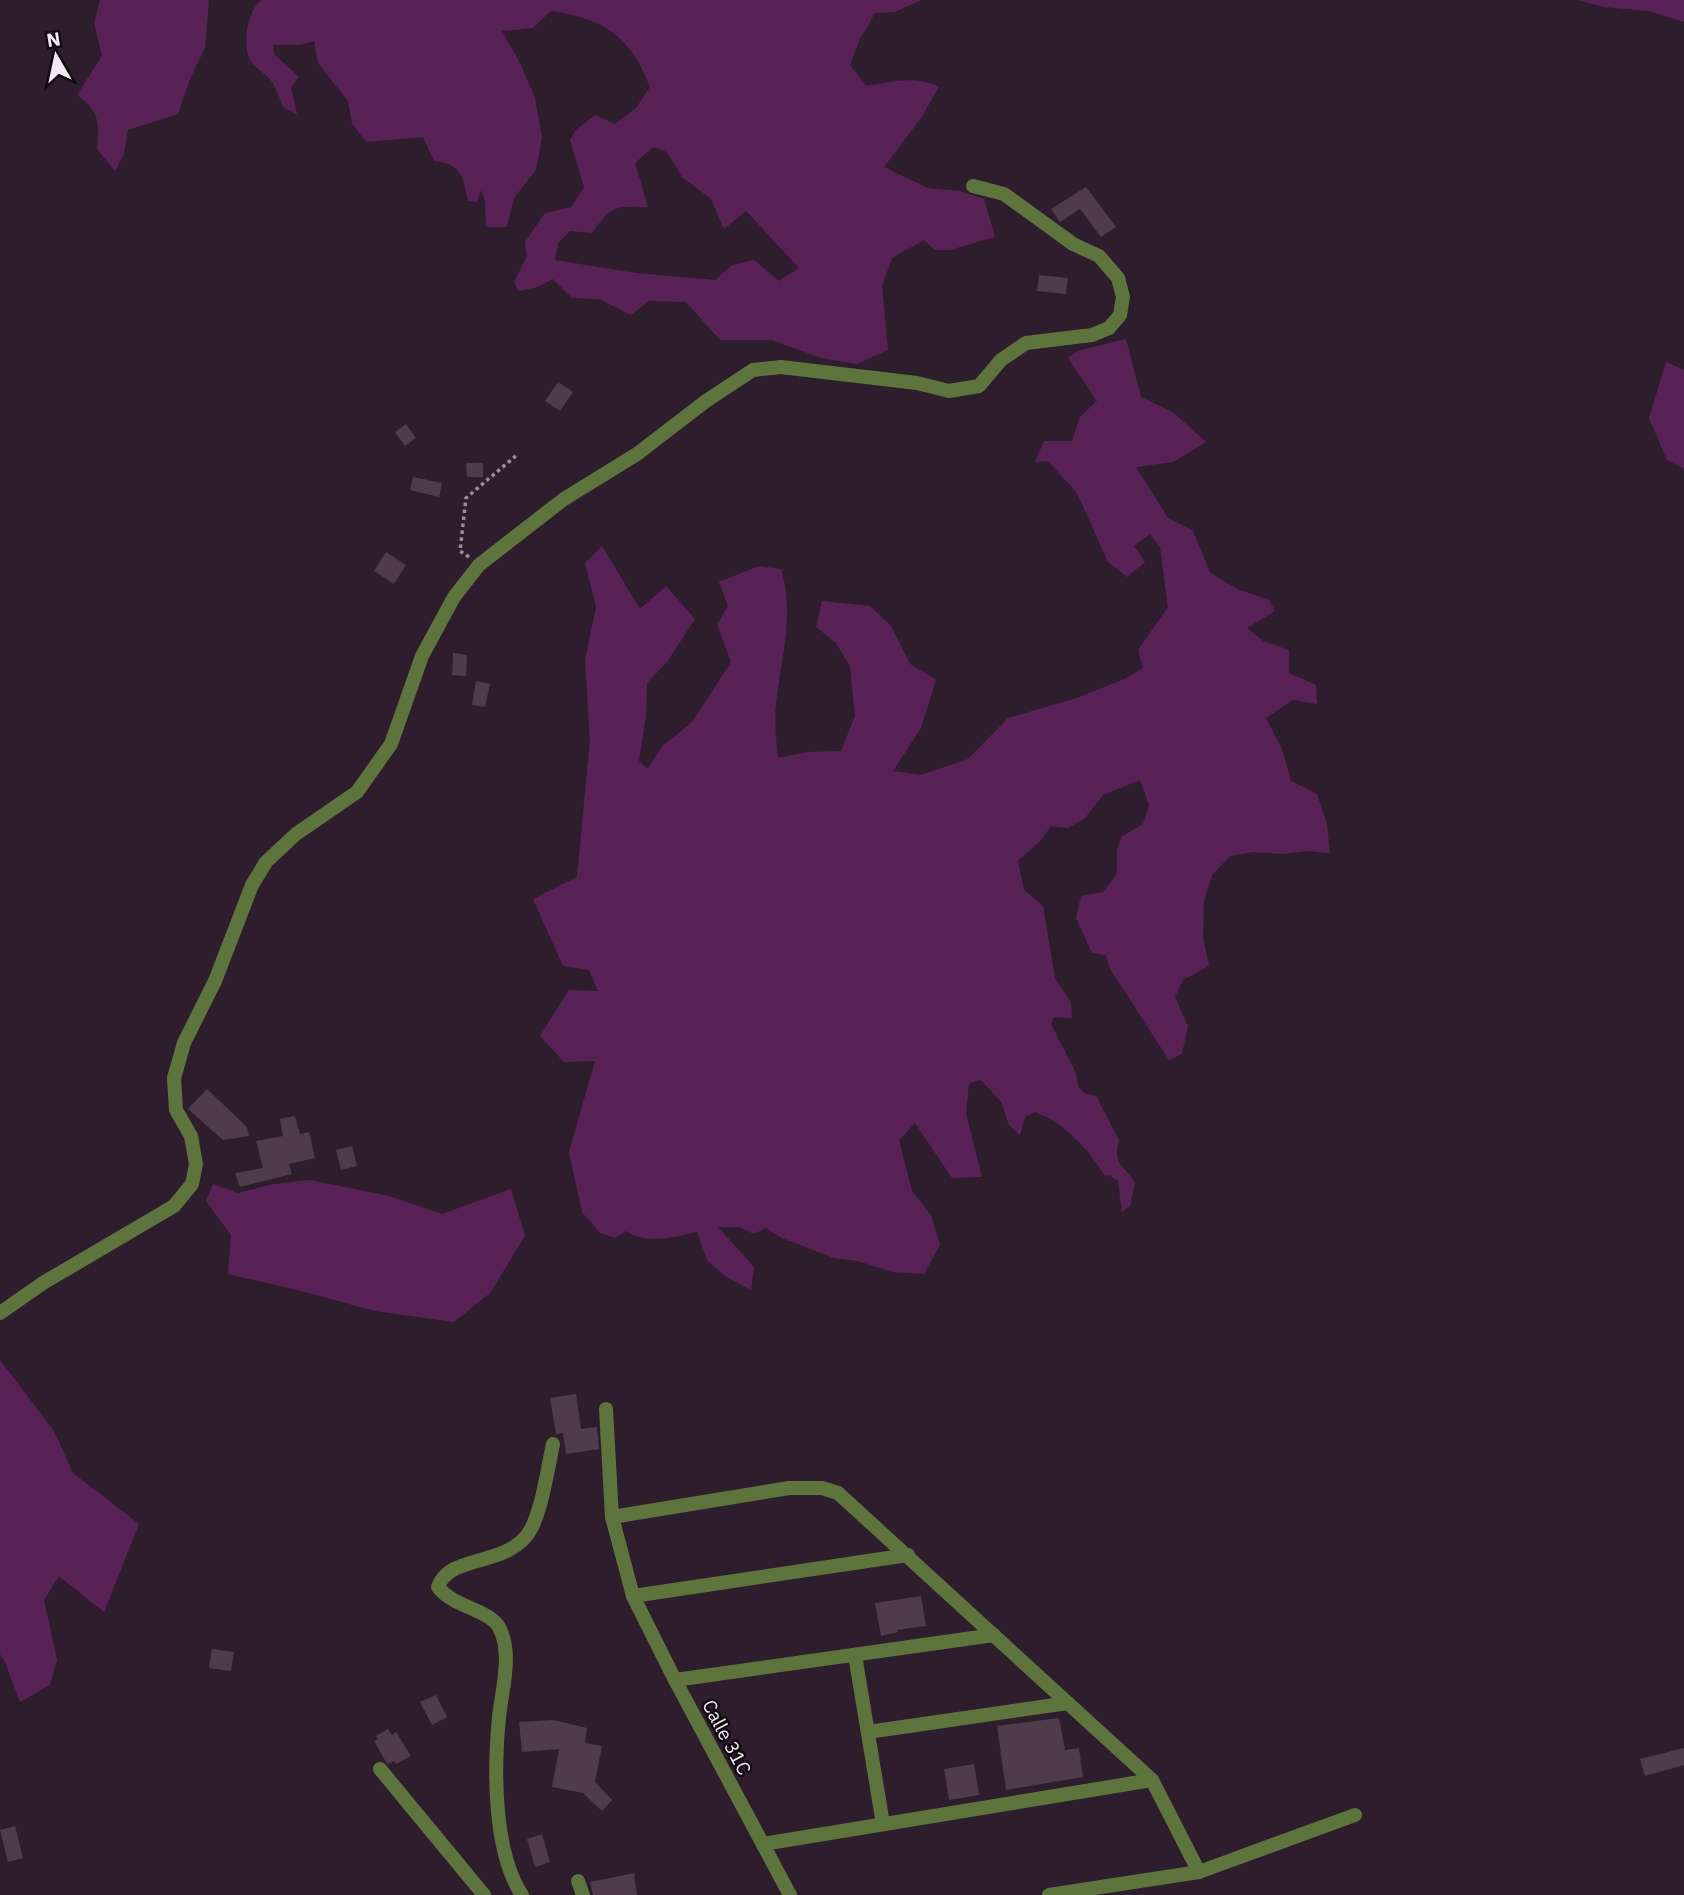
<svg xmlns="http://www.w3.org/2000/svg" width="1684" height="1895" viewBox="0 0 1684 1895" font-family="'IBM Plex Sans',sans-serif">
	<rect width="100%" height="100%" fill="#2e1e2d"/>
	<g fill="#592257" fill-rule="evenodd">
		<path d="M100 0H209L205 48 190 79 178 114 128 130 124 154 115 171 97 149C100 124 99 110 77 95L102 56 94 23Z"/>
		<path d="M262 0H921L895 12 875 13 860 39 850 65 866 86C892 82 915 75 939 87L921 118 884 167 928 188 960 191 984 199 995 237 950 250H935L924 240 892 258 882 286 888 350 857 364 821 358 772 340H720L686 302 649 301 631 315 599 299 572 298 553 279 538 287 518 291 514 282 527 256 525 242 545 213 571 207 584 187 570 140 576 130 595 115 615 124 636 108 650 87C630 36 605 19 551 11L533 28 502 31 520 63 535 98 542 137 536 170 514 198 507 227H486L485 201 481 190 477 202 468 201C463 177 462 164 434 161L423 137 366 142 352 123 348 101 318 63 314 41 299 45H273L274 54 299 77 291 88 297 114 284 108C280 100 277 90 272 82 266 73 253 68 249 58 243 41 247 10 262 0ZM653 147 667 152 682 177 711 199 724 229 746 211 799 268 779 281 754 260 732 265 715 280 636 273 555 260 558 243 570 231 592 233C612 205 614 206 648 207L635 163Z"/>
		<polygon points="1577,0 1684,0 1684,22 1649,11 1604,7"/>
		<path d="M1126 339 1141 397 1174 413 1206 442 1173 462 1136 467 1168 518 1193 531 1210 572 1237 589 1269 600 1275 611 1247 628 1263 641 1289 650V673L1316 685 1317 704 1293 700 1266 718 1282 749 1291 781 1317 794 1327 824 1330 853 1308 851 1282 854 1253 852 1230 856 1212 875 1204 901 1203 937 1209 966 1183 980 1175 997 1188 1026 1182 1054 1169 1060 1110 969 1106 955 1092 953 1076 918 1081 896 1103 892 1117 874V850L1121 837 1143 824 1149 805 1140 780 1103 795 1085 818 1068 828 1051 826 1041 840 1018 861 1024 890 1043 906 1055 978 1071 1002 1072 1018 1054 1017 1051 1024 1076 1073 1078 1086 1084 1093 1096 1096 1119 1140C1112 1165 1124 1164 1135 1183L1130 1206 1122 1212 1118 1181 1109 1175 1105 1176C1089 1150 1065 1123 1035 1112L1025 1117 1020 1135 1009 1125 1001 1102 981 1080 969 1083 966 1113 982 1177 952 1178 915 1123 899 1140 912 1191 931 1215 940 1245 924 1274 892 1272 858 1261 834 1258 782 1238 766 1228 754 1234 739 1227H718L754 1267 751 1290 725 1276 707 1260 697 1232C674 1237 646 1245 626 1231L615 1238 600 1233 582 1212 569 1152 595 1061 564 1062 540 1036 569 990 598 991 589 970 563 966 533 899 577 877 590 741 585 660 596 607 585 563 602 546 640 609 666 586 695 619 667 662 647 683 646 716 639 761 647 769 663 746 692 722 731 662 717 624 728 606 719 582 759 566 781 569C795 615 781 658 776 704 774 721 776 741 778 758L808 752 841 751 855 716 850 666 836 643 816 627 822 601 870 606 891 626 910 664 936 680 921 728 893 771 921 775 968 759 1008 718 1077 698 1122 680 1143 668 1138 650 1168 607 1160 547 1150 534 1134 546 1145 562 1127 577 1108 562 1077 493 1048 461 1035 462 1044 441H1072L1080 417 1097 401 1068 358 1078 351Z"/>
		<polygon points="1666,362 1684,370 1684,469 1667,460 1649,418"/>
		<polygon points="310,1180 389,1196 442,1214 511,1189 525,1236 490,1293 454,1322 375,1311 301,1291 228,1274 231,1235 206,1201 213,1184 238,1193 274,1184"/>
		<polygon points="0,1360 54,1431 73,1473 139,1524 104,1612 59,1576 44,1600 57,1660 50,1685 20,1702 5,1662 0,1654"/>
	</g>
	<g fill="#4e3c4c">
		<polygon points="1086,187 1116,227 1101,237 1080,209 1060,222 1051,209"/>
		<polygon points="1039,275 1068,278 1066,294 1037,291"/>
		<polygon points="558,382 573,392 560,411 545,401"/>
		<polygon points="406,424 416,438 405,446 395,432"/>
		<polygon points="466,463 483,463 483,477 467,477"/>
		<polygon points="413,477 442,483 439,497 410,490"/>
		<polygon points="386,552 406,565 394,584 374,571"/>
		<polygon points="453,653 467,655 466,676 452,675"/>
		<polygon points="476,681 490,684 485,707 472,705"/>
		<polygon points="207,1089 247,1127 249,1136 223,1140 188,1109"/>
		<polygon points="295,1116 300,1134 309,1132 315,1158 289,1164 292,1174 240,1187 235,1173 263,1168 256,1141 283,1136 280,1119"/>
		<polygon points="352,1146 357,1166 341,1170 336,1150"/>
		<polygon points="576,1394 581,1429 597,1427 599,1449 566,1454 563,1433 556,1434 550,1398"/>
		<polygon points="921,1596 926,1626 897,1630 898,1632 881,1636 875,1603"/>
		<polygon points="212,1649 234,1652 231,1671 209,1668"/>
		<polygon points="436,1695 447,1717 432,1725 420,1702"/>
		<polygon points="1059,1718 1065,1750 1079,1748 1083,1777 1006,1790 997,1726"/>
		<polygon points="553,1720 587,1728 585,1743 602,1746 595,1782 612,1800 602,1811 583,1793 552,1787 559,1749 522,1752 519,1722"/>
		<polygon points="388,1729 392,1735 396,1732 411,1756 396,1764 394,1761 388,1764 386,1762 374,1741 378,1739 376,1736"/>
		<polygon points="1684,1748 1684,1765 1645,1776 1640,1759"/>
		<polygon points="974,1764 979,1795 949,1800 944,1769"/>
		<polygon points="15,1826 23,1858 8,1862 0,1830"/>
		<polygon points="542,1834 550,1862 535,1867 527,1839"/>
		<polygon points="634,1873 637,1895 593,1895 590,1882"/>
	</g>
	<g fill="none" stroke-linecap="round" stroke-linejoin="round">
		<polyline stroke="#9a8d99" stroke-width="3.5" stroke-dasharray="3.5 3.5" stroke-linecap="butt" points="469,557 460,551 466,498 518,454"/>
		<g stroke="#5d743c" stroke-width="14">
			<polyline points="0,1313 43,1283 174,1206 192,1184 196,1164 191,1136 176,1110 174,1078 184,1043 215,981 252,885 266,862 296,834 357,792 391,744 422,656 454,597 479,565 564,499 637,454 706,401 753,370 781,367 917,383 949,391 979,386 1001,360 1026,343 1092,335 1109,328 1120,315 1123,297 1118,278 1099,256 1073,244 1004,194 973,186"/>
			<polyline points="606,1409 612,1517 633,1596 675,1680 790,1895"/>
			<polyline points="612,1517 789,1488 822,1488 838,1493 1152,1780 1199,1872"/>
			<polyline points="633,1596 908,1555"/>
			<polyline points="855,1655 883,1824"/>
			<polyline points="675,1680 994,1635"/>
			<polyline points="868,1732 1068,1703"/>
			<polyline points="380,1769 484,1895"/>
			<polyline points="763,1844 1152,1780"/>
			<polyline points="578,1881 583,1895"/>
			<path d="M522 1895C493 1851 494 1768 499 1717 502 1689 513 1654 499 1627 488 1609 453 1607 438 1587 449 1553 510 1568 531 1529 542 1508 548 1468 553 1444"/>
			<polyline points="1049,1895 1199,1872 1355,1815"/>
		</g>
	</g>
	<g text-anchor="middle" stroke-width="5" stroke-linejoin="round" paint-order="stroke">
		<g font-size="19" fill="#f4e9f3" stroke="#120b11">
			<text transform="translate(727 1737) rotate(62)" y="7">Calle 31C</text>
		</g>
	</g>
	<g transform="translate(56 56) rotate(351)" stroke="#120b11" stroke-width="5" paint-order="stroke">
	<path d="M0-5L12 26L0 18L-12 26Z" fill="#f4e9f3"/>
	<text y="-10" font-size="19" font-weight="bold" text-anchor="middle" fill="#f4e9f3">N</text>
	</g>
</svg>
